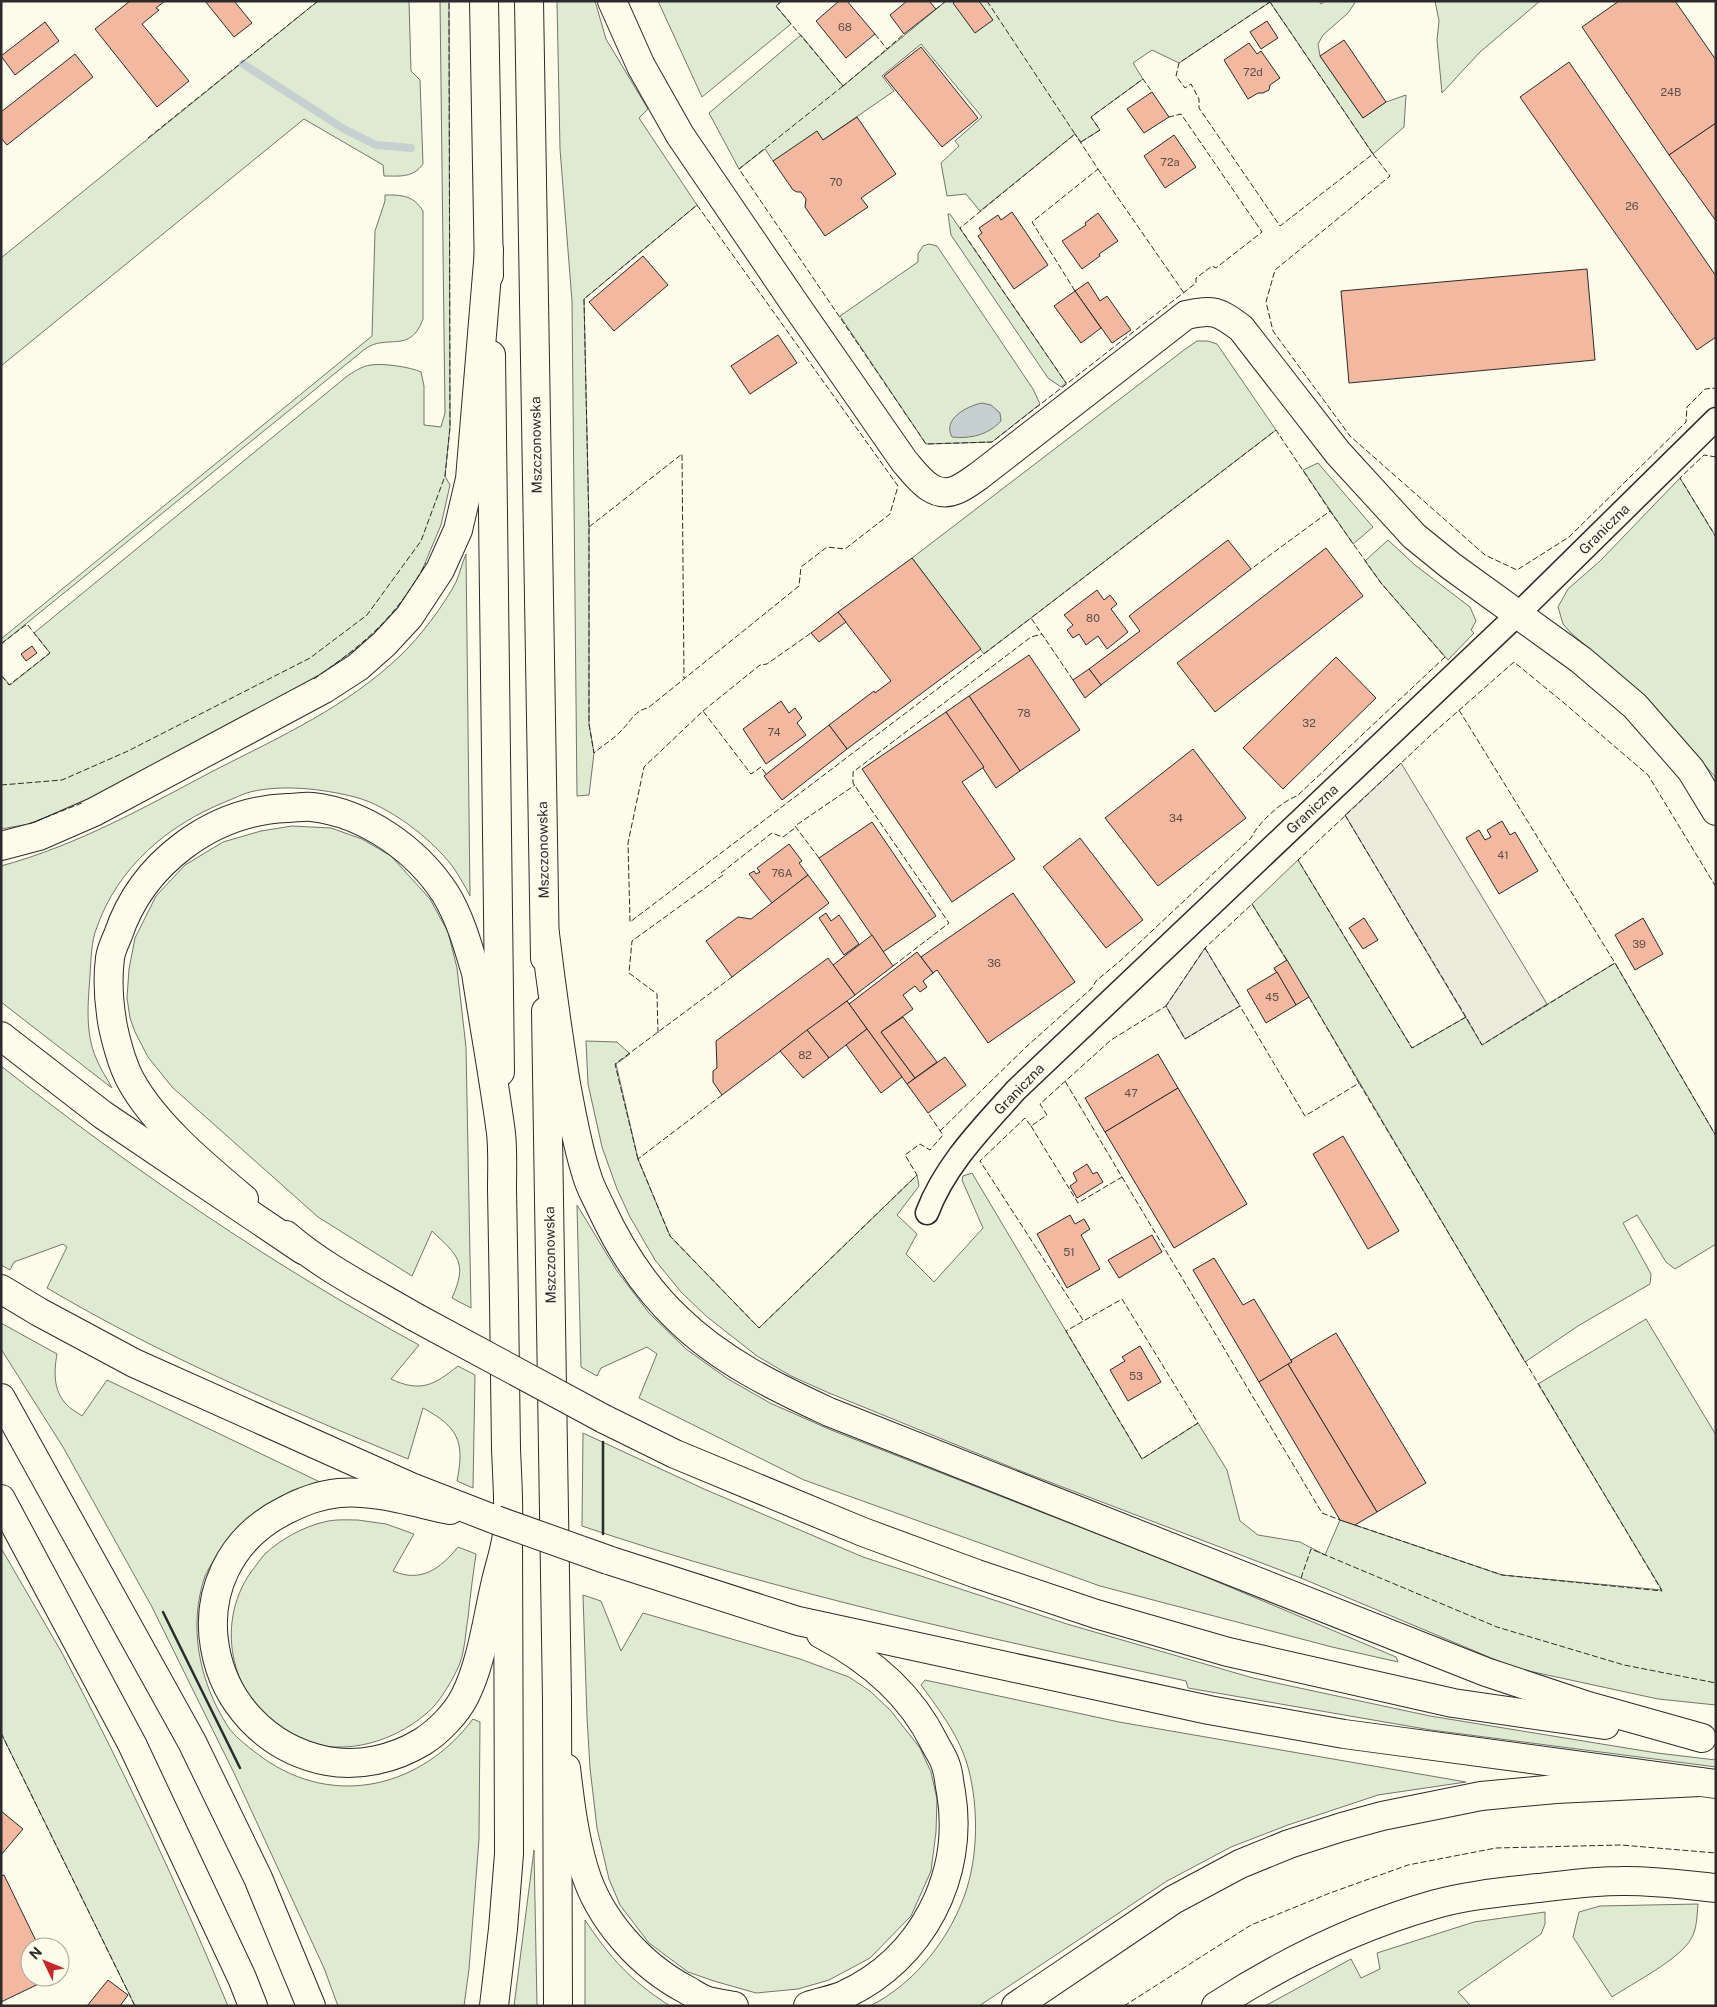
<svg xmlns="http://www.w3.org/2000/svg" width="1717" height="2007" viewBox="0 0 1717 2007" font-family="'Public Sans',sans-serif">
	<rect width="100%" height="100%" fill="#fdfbea"/>
	<g fill="#deebd1" stroke="#74746e">
		<path d="M318 1H409L411 71 420 80 423 164C413 178 400 176 384 176L383 165 304 119 1 366V258Z"/>
		<path d="M440 1H449L450 427 445 476 450 485 441 525 420 575 399 606 377 631 356 649 308 683 86 801 29 824 1 829V675L10 685 50 653 34 633 346 377C353 372 362 366 371 365 382 363 411 367 421 372L424 386V425L441 427 445 413Z"/>
		<polygon points="557,1 595,1 606,39 648,109 639,118 697,205 584,299 589,527 589,724 594,753 589,795 577,796 572,301 560,149"/>
		<polygon points="658,1 782,1 776,6 791,24 702,97"/>
		<polygon points="946,1 1319,1 1321,4 1325,1 1356,1 1348,13 1323,35 1318,44 1320,56 1363,118 1386,102 1406,95 1404,127 1373,154 1270,2 1179,63 1152,50 1133,63 1143,79 1091,117 1100,130 1081,142 1075,134 980,211 966,194 947,196 941,163 959,146 955,141 982,117 921,44 882,76 894,91 823,140 773,161 765,149 739,169 709,113 801,35 843,86"/>
		<polygon points="1435,1 1540,1 1480,52 1442,93 1437,40 1439,21"/>
		<path d="M385 195C402 195 413 195 423 211V319C410 355 387 333 365 349L1 644V639L372 336 375 231 385 201Z"/>
		<polygon points="948,214 950,214 1066,383 1061,387 1048,378 951,235"/>
		<polygon points="929,244 937,246 1033,389 1040,404 992,442 926,444 840,316 918,262 918,254 923,246"/>
		<polygon points="1197,341 1208,341 1217,344 1276,430 984,654 912,558 1184,350"/>
		<polygon points="1318,463 1373,527 1353,544 1303,470"/>
		<polygon points="1680,478 1716,537 1716,778 1652,704 1570,632 1563,624 1558,607 1568,589 1600,561"/>
		<polygon points="1388,540 1415,565 1470,607 1476,621 1471,630 1474,633 1448,660 1381,583 1365,561"/>
		<path d="M466 554 470 896C465 886 459 876 453 867 432 839 389 806 355 797 323 789 283 784 250 792 242 794 233 799 225 802 168 825 118 867 97 927 91 941 91 961 90 976 88 1002 85 1033 96 1058 100 1069 107 1078 112 1088L1 1002V866C78 845 145 807 215 770 280 737 348 706 401 655 419 638 445 604 456 582 460 573 462 563 466 554Z"/>
		<path d="M292 826 331 828 362 839 391 856 430 899 448 932 457 968 466 1047 471 1308 452 1298C468 1262 458 1256 432 1231L412 1276 318 1217 172 1087 148 1057 135 1032 130 1018 127 998 129 969 135 938 156 896 185 865 223 842 261 831Z"/>
		<polygon points="1298,860 1412,1048 1466,1017 1482,1044 1615,963 1716,1136 1716,1244 1675,1269 1666,1262 1637,1215 1623,1223 1651,1274 1650,1284 1578,1326 1525,1362 1309,997 1252,904"/>
		<polygon points="586,1041 617,1042 630,1054 616,1064 638,1159 670,1236 759,1328 917,1175 919,1186 897,1215 917,1234 906,1254 934,1282 983,1228 962,1180 963,1176 972,1173 1142,1459 1198,1423 1227,1470 1240,1521 1258,1535 1300,1542 1325,1555 1340,1520 1502,1575 1662,1590 1538,1384 1646,1319 1716,1435 1716,1705 1658,1699 1515,1668 1301,1578 1018,1470 829,1393 791,1376 757,1356 706,1316 681,1292 655,1260 630,1217 617,1189 602,1147 588,1084"/>
		<path d="M1 1066C133 1170 272 1265 419 1345L391 1379C421 1393 434 1385 458 1366L475 1375 473 1488 457 1481C465 1441 458 1427 423 1408L408 1459C284 1408 162 1356 47 1288L67 1247 63 1244 14 1262 10 1270 1 1265Z"/>
		<polygon points="577,1205 617,1271 649,1313 686,1349 728,1379 770,1403 831,1430 1187,1569 1396,1657 1398,1662 1332,1647 1100,1586 804,1480 639,1398 657,1354 647,1347 601,1368 597,1376 581,1367"/>
		<path d="M1 1323 57 1354C54 1371 53 1390 66 1404 70 1409 77 1412 82 1416L107 1380 322 1483C313 1485 304 1486 296 1489 284 1493 271 1503 260 1511 254 1515 248 1519 242 1524 235 1529 231 1538 225 1544 218 1554 210 1565 205 1576 188 1626 199 1681 227 1725 235 1738 251 1749 263 1758 335 1809 422 1787 473 1719L480 1722 479 1839 469 1969 464 2006H338L324 1968 234 1773 152 1607 63 1447 1 1349Z"/>
		<path d="M583 1433 704 1489 863 1557 1067 1624 1253 1678 1430 1716 1657 1753 1716 1760V1767L1431 1730 1188 1688 1186 1681C983 1637 780 1593 582 1526Z"/>
		<path d="M358 1520 386 1524 414 1534 393 1571C421 1583 440 1569 458 1547L476 1554C473 1575 470 1597 468 1618 465 1635 465 1654 457 1670 450 1684 439 1703 427 1713 390 1745 335 1759 290 1735 232 1703 213 1626 251 1572 256 1566 260 1559 265 1554 281 1539 303 1527 324 1522 335 1519 348 1520 358 1520Z"/>
		<path d="M1 1548C21 1583 42 1618 62 1653 123 1768 178 1886 228 2006H135L1 1733Z"/>
		<polygon points="583,1595 601,1601 621,1651 643,1613 800,1659 849,1677 870,1691 891,1711 920,1748 931,1772 937,1799 936,1832 931,1871 911,1916 870,1958 829,1980 798,1989 756,1993 714,1981 688,1972 649,1943 620,1905 609,1879 597,1828 590,1768 587,1717"/>
		<path d="M925 1680 1119 1722 1466 1782 1378 1795 1288 1825 1231 1847 1167 1881 979 2006H870C916 1983 952 1936 967 1888 978 1852 978 1807 969 1771 961 1738 940 1711 921 1685Z"/>
		<polygon points="534,1850 537,2006 514,2006"/>
		<path d="M1698 1904C1697 1916 1697 1929 1691 1939 1680 1959 1633 1983 1612 1997L1573 1937 1579 1912 1600 1906Z"/>
		<polygon points="1545,1912 1545,1924 1541,1934 1458,1992 1471,2006 1265,2006 1351,1959 1361,1978 1380,1969 1377,1953 1474,1922"/>
		<path d="M585 1920C611 1959 630 1980 670 2006H585Z"/>
	</g>
	<g fill="#eceadb" stroke="#74746e">
		<polygon points="1401,763 1547,1004 1482,1045 1345,815"/>
		<polygon points="1205,948 1240,1006 1185,1039 1166,1006"/>
	</g>
	<path fill="#c7d0d0" stroke="#74746e" d="M982 403 991 405 1000 413 1001 421C988 435 970 439 952 437 942 419 967 406 982 403Z"/>
	<g fill="none" stroke-linecap="round" stroke-linejoin="round">
		<polyline stroke="#c7d0d0" stroke-width="8" points="243,64 344,129 376,145 411,148"/>
	</g>
	<g fill="#f2b8a0" stroke="#2b2b2b">
		<polygon points="130,1 165,1 156,8 159,10 142,24 189,81 157,107 95,29"/>
		<polygon points="205,1 234,1 252,23 234,37"/>
		<polygon points="839,1 847,1 875,34 846,58 816,21"/>
		<polygon points="907,1 929,1 936,9 904,34 890,15"/>
		<polygon points="955,1 979,1 993,20 975,33 953,3"/>
		<polygon points="1619,1 1675,1 1716,60 1716,123 1669,155 1582,27"/>
		<polygon points="1267,21 1278,38 1261,49 1250,32"/>
		<polygon points="45,22 59,41 15,75 1,56"/>
		<polygon points="1344,40 1386,102 1363,118 1320,56"/>
		<polygon points="1249,43 1257,54 1261,51 1280,78 1270,85 1269,90 1263,93 1258,93 1248,99 1224,60"/>
		<polygon points="921,47 978,118 942,147 884,76"/>
		<polygon points="75,54 93,77 7,145 1,138 1,112"/>
		<polygon points="1569,62 1716,276 1716,337 1697,350 1520,97"/>
		<polygon points="1152,92 1169,117 1144,133 1127,109"/>
		<polygon points="857,117 896,174 861,198 868,207 825,236 805,207 806,199 801,192 797,192 793,190 773,161 817,131 823,140"/>
		<polygon points="1716,123 1716,221 1669,155"/>
		<polygon points="1174,135 1196,167 1165,188 1144,156"/>
		<polygon points="1012,212 1048,265 1014,289 978,236 982,233 979,228 998,215 1001,220"/>
		<polygon points="1098,213 1118,241 1099,254 1100,256 1082,269 1062,241 1086,225 1085,223"/>
		<polygon points="643,256 668,285 614,331 589,302"/>
		<polygon points="1587,269 1595,360 1349,383 1341,291"/>
		<polygon points="1088,282 1100,301 1107,296 1131,330 1112,343 1075,291"/>
		<polygon points="1075,291 1101,328 1081,343 1054,306"/>
		<polygon points="778,335 797,363 750,394 731,366"/>
		<polygon points="1228,540 1251,569 1101,685 1089,669 1140,631 1129,616"/>
		<polygon points="1326,548 1363,596 1215,712 1177,663"/>
		<polygon points="912,558 981,649 847,749 829,725 874,691 875,693 891,681 838,612"/>
		<polygon points="1097,590 1104,600 1110,595 1117,604 1111,609 1128,632 1107,649 1098,636 1086,645 1079,634 1073,638 1067,630 1073,625 1064,615"/>
		<polygon points="838,612 846,622 819,642 811,633"/>
		<polygon points="32,646 37,653 26,661 21,654"/>
		<polygon points="1029,655 1080,730 1020,771 969,696"/>
		<polygon points="1336,657 1376,698 1283,789 1243,748"/>
		<polygon points="1089,669 1101,685 1085,698 1073,680"/>
		<polygon points="969,696 1020,771 996,788 946,712"/>
		<polygon points="781,701 789,713 795,708 802,718 797,723 806,735 766,764 743,729"/>
		<polygon points="946,712 984,767 962,782 1015,859 952,902 862,769"/>
		<polygon points="829,725 847,749 782,800 764,776"/>
		<polygon points="1193,749 1246,818 1158,886 1105,818"/>
		<polygon points="1502,821 1510,835 1515,832 1538,871 1499,894 1466,838 1479,830 1485,840 1491,837 1487,830"/>
		<polygon points="872,822 936,916 883,952 819,858"/>
		<polygon points="1080,838 1143,920 1106,948 1043,867"/>
		<polygon points="789,844 802,861 799,863 808,875 772,903 749,874 754,871 756,874 760,872 757,868"/>
		<polygon points="808,875 829,903 732,977 706,941 738,917 751,919"/>
		<polygon points="1013,893 1075,982 988,1043 937,970 933,973 921,957"/>
		<polygon points="826,913 831,921 839,915 859,944 844,955 819,918"/>
		<polygon points="1364,918 1378,940 1363,949 1349,928"/>
		<polygon points="1643,918 1663,954 1635,970 1615,935"/>
		<polygon points="872,935 893,966 855,995 833,965"/>
		<polygon points="917,952 933,973 923,981 927,987 920,992 915,986 903,995 913,1009 881,1032 915,1078 907,1084 849,1004"/>
		<polygon points="828,958 855,995 722,1095 713,1082 713,1071 717,1068 716,1041"/>
		<polygon points="1287,960 1309,997 1296,1005 1274,968"/>
		<polygon points="1277,972 1296,1005 1266,1023 1247,990"/>
		<polygon points="847,1001 867,1029 829,1058 807,1030"/>
		<polygon points="903,1017 937,1062 915,1078 881,1032"/>
		<polygon points="867,1029 902,1077 881,1093 846,1045"/>
		<polygon points="807,1030 829,1058 803,1078 780,1051"/>
		<polygon points="1158,1054 1178,1088 1105,1132 1085,1098"/>
		<polygon points="945,1057 966,1085 928,1113 907,1084"/>
		<polygon points="1178,1088 1247,1204 1174,1248 1105,1132"/>
		<polygon points="1343,1136 1399,1231 1368,1249 1313,1154"/>
		<polygon points="1087,1164 1093,1174 1097,1172 1103,1182 1077,1198 1070,1186 1077,1181 1073,1173"/>
		<polygon points="1070,1215 1075,1224 1084,1219 1090,1229 1081,1235 1100,1269 1067,1288 1037,1234"/>
		<polygon points="1152,1235 1162,1252 1119,1278 1108,1260"/>
		<polygon points="1214,1258 1243,1305 1254,1299 1292,1362 1259,1382 1193,1270"/>
		<polygon points="1336,1333 1426,1483 1377,1512 1288,1364 1292,1362 1291,1360"/>
		<polygon points="1140,1346 1161,1382 1128,1401 1110,1370 1125,1361 1122,1357"/>
		<polygon points="1288,1364 1377,1512 1355,1525 1340,1520 1259,1382"/>
		<polygon points="1,1811 23,1829 1,1855"/>
		<polygon points="4,1875 39,1947 30,1947 30,1977 53,1977 1,2002 1,1876"/>
		<polygon points="108,1980 128,1995 120,2006 87,2006"/>
	</g>
	<g fill="none" stroke-linecap="round" stroke-linejoin="round">
		<defs>
			<path id="street" d="M927 1213C945 1165 982 1128 1016 1090L1518 614 1716 419"/>
			<g id="secondary">
				<polyline points="484,1 489,275"/>
				<polyline points="529,1 545,958"/>
				<path d="M612 1 641 66 680 135 795 304 904 461C917 476 933 500 956 490 964 487 973 480 980 475L1186 315C1214 309 1218 311 1241 328L1338 453 1414 536 1451 566 1581 660 1635 706 1691 770 1716 811"/>
				<polyline points="491,355 500,1072"/>
				<polyline points="546,1011 557,1700"/>
				<path d="M1216 2006C1284 1962 1358 1926 1436 1904 1469 1895 1504 1892 1538 1888 1565 1885 1593 1881 1621 1881 1652 1880 1685 1885 1716 1888"/>
			</g>
			<g id="primary">
				<path d="M545 934C551 984 558 1034 566 1084 572 1115 577 1146 587 1176 590 1187 596 1197 601 1208 620 1249 644 1287 678 1319 721 1361 775 1387 829 1412L1486 1672 1588 1706 1702 1738"/>
				<path d="M244 1199C206 1167 155 1125 131 1081 122 1065 117 1045 113 1027 109 1005 107 981 110 958 111 950 115 942 118 935 142 863 212 811 287 808 295 808 304 806 312 807 365 813 416 849 445 893 460 917 468 946 476 973 484 1026 494 1080 501 1133 503 1151 502 1171 502 1189 503 1227 503 1264 504 1302 505 1351 505 1400 506 1449 507 1475 509 1501 508 1526 507 1544 500 1564 496 1581 487 1619 482 1662 465 1696 456 1714 438 1732 422 1742 394 1759 359 1767 327 1761 201 1736 168 1568 286 1510 304 1501 319 1495 339 1493 376 1490 415 1503 450 1510"/>
				<path d="M286 1235C324 1268 371 1291 415 1317"/>
				<polyline points="604,1419 675,1454 863,1532 977,1574 1096,1614 1228,1652 1453,1703 1605,1725"/>
				<polyline points="608,1560 798,1621 1209,1710 1344,1734 1716,1784"/>
				<path d="M566 1768C570 1802 574 1836 584 1869 599 1920 641 1966 687 1990 694 1994 701 1999 708 2001 716 2003 725 2004 734 2006"/>
				<path d="M808 2006C819 2002 833 2000 844 1995 922 1959 965 1876 951 1792 949 1783 949 1774 946 1766 944 1758 938 1750 934 1742 910 1693 869 1659 821 1634"/>
			</g>
			<g id="highway">
				<polyline points="1,846 39,836 94,812 324,689 358,667 384,644 409,617 440,570 458,530 470,479 489,250"/>
				<polyline points="1,1036 103,1115 303,1250"/>
				<polyline points="1,1289 39,1312 134,1363 411,1487 496,1520"/>
				<polyline points="1,1398 192,1742 258,1878 311,2006"/>
				<polyline points="1,1499 132,1744 242,1978 253,2006"/>
				<polyline points="557,1700 558,2006"/>
				<polyline points="494,2006 503,1929 509,1854 508,1530"/>
				<polyline points="1016,2006 1173,1900 1240,1864 1289,1844 1342,1827 1382,1816 1481,1796 1556,1789 1700,1782"/>
			</g>
		</defs>
		<use href="#street" stroke="#2b2b2b" stroke-width="25"/>
		<use href="#secondary" stroke="#2b2b2b" stroke-width="30"/>
		<use href="#primary" stroke="#2b2b2b" stroke-width="30"/>
		<use href="#highway" stroke="#2b2b2b" stroke-width="30"/>
		<use href="#street" stroke="#fdfbea" stroke-width="22"/>
		<use href="#secondary" stroke="#fdfbea" stroke-width="28"/>
		<use href="#primary" stroke="#fdfbea" stroke-width="28"/>
		<use href="#highway" stroke="#fdfbea" stroke-width="28"/>
		<defs>
			<g id="primary-bridge">
				<polyline points="415,1317 604,1419"/>
				<polyline points="496,1520 608,1560"/>
			</g>
		</defs>
		<use href="#primary-bridge" stroke="#2b2b2b" stroke-width="30" stroke-linecap="butt"/>
		<use href="#primary-bridge" stroke="#fdfbea" stroke-width="28"/>
		<g stroke="#2b2b2b" stroke-width="1" stroke-dasharray="6 2.5" stroke-linecap="butt">
			<polyline points="782,1 776,6 843,86 887,49"/>
			<polyline points="987,1 1075,134 960,228 1066,383"/>
			<polyline points="1270,1 1270,2 1373,154 1280,226 1199,108 1199,99 1191,84 1185,88 1176,76 1179,63 1270,2"/>
			<polyline points="936,9 946,1"/>
			<polyline points="875,34 887,49 904,34"/>
			<polyline points="843,86 739,169 926,444 992,442 1196,283 1196,278 1212,266 1216,268 1262,232 1181,114 1169,117"/>
			<polyline points="148,138 318,1"/>
			<polyline points="1081,142 1100,130 1091,117 1143,79 1152,92"/>
			<polyline points="1373,154 1390,176 1275,270 1266,302 1273,331 1350,436 1485,555 1517,570 1569,537 1686,422 1687,407 1705,389 1716,388"/>
			<polyline points="1098,169 1184,293"/>
			<path d="M697 205 898 486 890 514 845 549 827 547 801 567 799 586 648 708C635 710 630 722 622 730 614 739 603 745 594 753L589 724V527L584 299Z"/>
			<polyline points="1075,291 1032,222 1098,169 1075,134"/>
			<polyline points="1716,457 1704,455 1680,478 1716,537"/>
			<polyline points="589,527 682,454 684,678"/>
			<polyline points="1,644 27,624 50,653 9,685 1,675"/>
			<path d="M314 679C365 643 395 619 426 563"/>
			<polyline points="1073,680 1031,618 1276,430 1330,511"/>
			<polyline points="1459,710 1615,963"/>
			<polyline points="703,711 760,665 767,664 811,633"/>
			<polyline points="766,774 761,767 751,774 703,711 644,767 628,843 630,922 1031,618"/>
			<polyline points="1,785 62,780 128,751 310,658 367,615 421,541 445,476 450,427 449,1"/>
			<polyline points="1345,815 1466,1017"/>
			<polyline points="29,824 82,803"/>
			<polyline points="819,858 795,826 855,785"/>
			<polyline points="1716,887 1648,775 1564,703 1514,662 1432,734 1298,860 1412,1048 1466,1017 1482,1045 1615,963 1716,1136"/>
			<polyline points="1205,948 1240,1006"/>
			<polyline points="1287,960 1252,904 1205,948 1166,1006 1185,1039 1240,1006 1305,1116 1359,1083 1309,997"/>
			<polyline points="893,966 949,923 853,783 853,772 1031,637 1042,634"/>
			<polyline points="658,1033 657,994 629,973 632,941 723,875 721,873 772,833 783,837 795,828"/>
			<polyline points="722,1095 638,1159 670,1236 759,1328 917,1175 905,1155 920,1144 930,1150 943,1135 928,1113"/>
			<polyline points="1031,1126 1078,1203 1122,1177 1065,1081"/>
			<path d="M940 1131 1026 1047 1092 988 1096 981 1120 961 1251 838C1258 823 1282 801 1297 796L1445 657 1381 583 1330 511 1251 569"/>
			<polyline points="638,1159 615,1064 732,977"/>
			<polyline points="1122,1177 1322,1513 1340,1520"/>
			<polygon points="1122,1299 1198,1423 1142,1459 1066,1331"/>
			<polyline points="1083,1320 980,1161 1025,1118 1031,1126 1047,1115 1040,1104 1111,1040 1166,1006"/>
			<polyline points="1355,1525 1502,1575 1662,1591 1359,1083"/>
			<polyline points="1301,1578 1311,1549 1497,1627 1624,1665 1716,1683"/>
			<polyline points="1,1733 135,2006"/>
			<polyline points="1124,2006 1251,1925 1330,1893 1408,1865 1496,1848 1621,1845 1716,1853"/>
		</g>
		<g stroke="#2b2b2b" stroke-width="2.5">
			<polyline points="603,1442 603,1534"/>
			<polyline points="163,1612 240,1768"/>
		</g>
	</g>
	<g text-anchor="middle" stroke-width="4" stroke-linejoin="round" paint-order="stroke">
		<g font-size="11" fill="#5d4e48">
			<text x="845" y="31">68</text>
			<text x="1253" y="76">72d</text>
			<text x="1671" y="96">24B</text>
			<text x="1170" y="166">72a</text>
			<text x="836" y="186">70</text>
			<text x="1632" y="210">26</text>
			<text x="1093" y="622">80</text>
			<text x="1024" y="717">78</text>
			<text x="1309" y="727">32</text>
			<text x="774" y="736">74</text>
			<text x="1176" y="822">34</text>
			<text x="1503" y="859">41</text>
			<text x="782" y="877">76A</text>
			<text x="1639" y="948">39</text>
			<text x="994" y="967">36</text>
			<text x="1272" y="1001">45</text>
			<text x="805" y="1059">82</text>
			<text x="1131" y="1097">47</text>
			<text x="1069" y="1256">51</text>
			<text x="1136" y="1380">53</text>
		</g>
		<g font-size="14" fill="#2b2b2b" stroke="#fdfbea">
			<text transform="translate(536 445) rotate(-91)" y="5">Mszczonowska</text>
			<text transform="translate(1604 529) rotate(-45)" y="5">Graniczna</text>
			<text transform="translate(1312 809) rotate(-43)" y="5">Graniczna</text>
			<text transform="translate(543 850) rotate(-91)" y="5">Mszczonowska</text>
			<text transform="translate(1019 1089) rotate(-46)" y="5">Graniczna</text>
			<text transform="translate(550 1255) rotate(-91)" y="5">Mszczonowska</text>
		</g>
	</g>
	<rect width="1717" height="2007" fill="none" stroke="#2b2b2b" stroke-width="5"/>
	<g transform="translate(45 1962) rotate(313)"><circle r="24" fill="#fdfbea" stroke="#a9a89e"/>
	<path d="M0-4L9 19L0 12L-9 19Z" fill="#c62828"/>
	<text y="-8" font-size="14" font-weight="bold" text-anchor="middle" fill="#2b2b2b">N</text>
	</g>
</svg>
